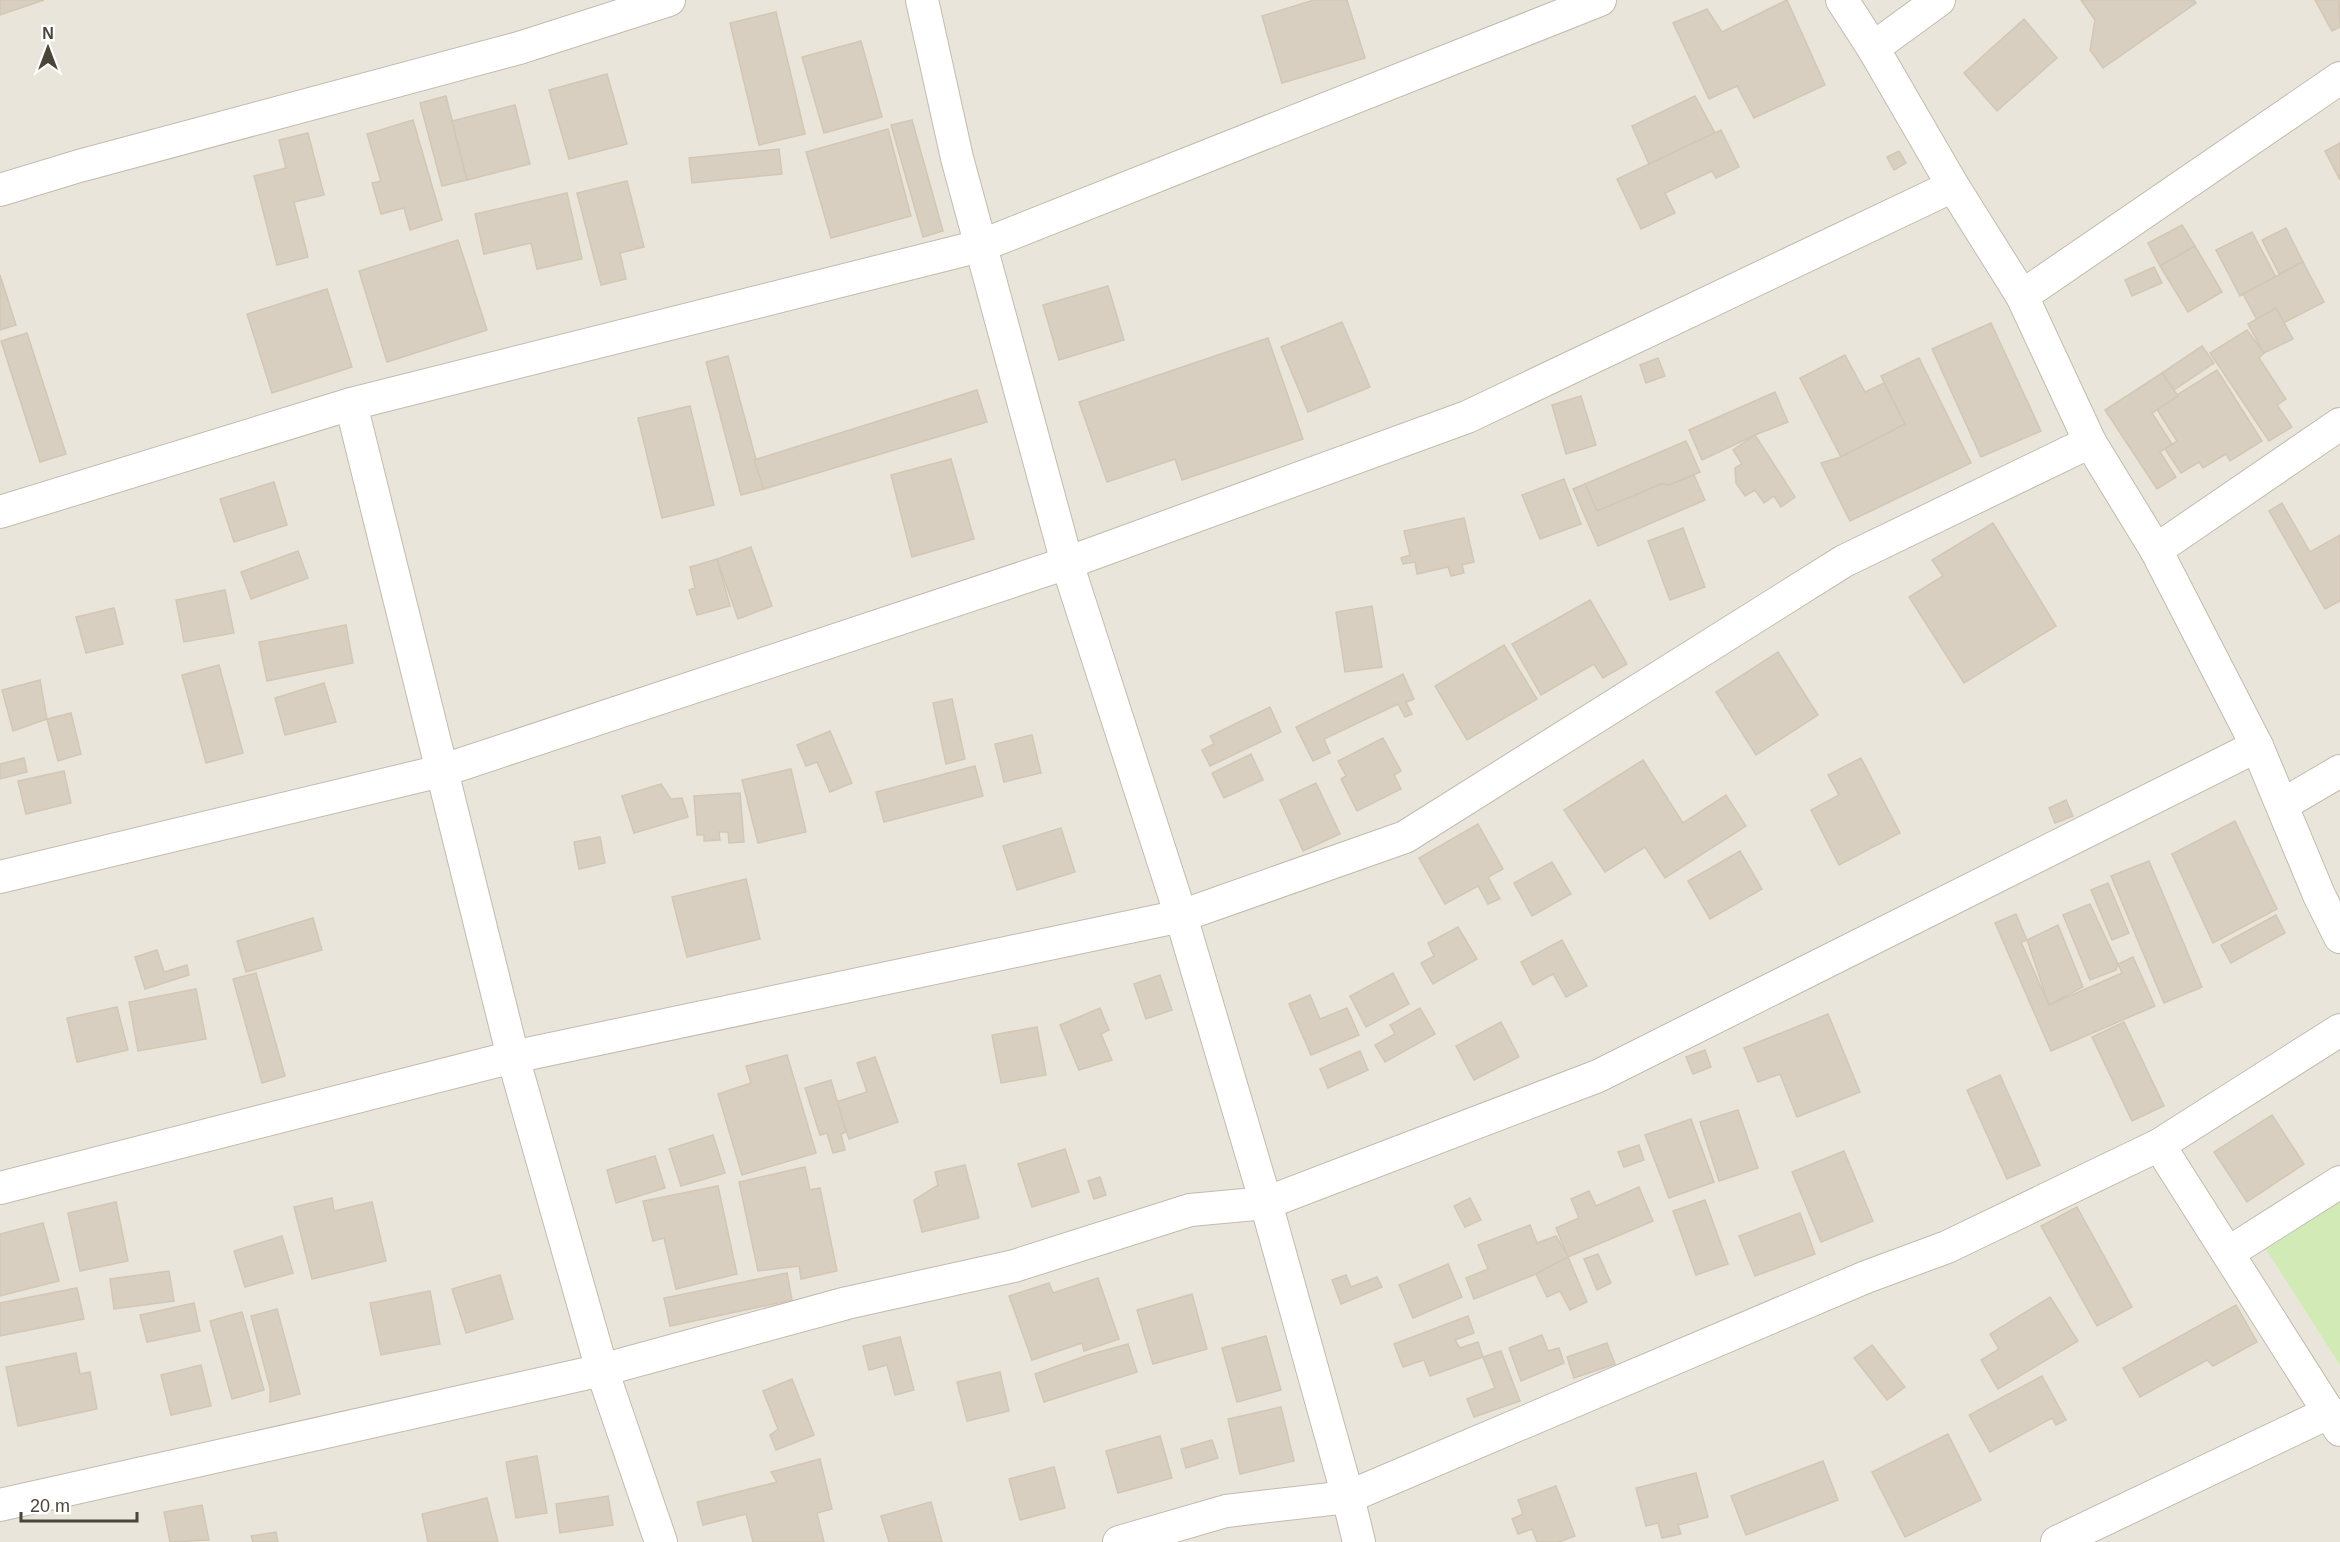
<svg xmlns="http://www.w3.org/2000/svg" width="2340" height="1542" viewBox="0 0 2340 1542" font-family="Arial,sans-serif">
	<rect width="100%" height="100%" fill="#f6f3ec"/>
	<rect fill="#eae5da" x="0" y="0" width="2340" height="1542"/>
	<polygon fill="#d2eab5" points="2340,1202 2340,1365 2266,1249"/>
	<g fill="#d8cfc1" stroke="#d3c7b4" stroke-width="1.5">
		<polygon points="0,0 44,0 0,15"/>
		<polygon points="1314,0 1347,0 1365,58 1282,83 1262,16"/>
		<polygon points="1787,0 1825,85 1754,118 1737,86 1709,99 1673,23 1707,9 1722,32"/>
		<polygon points="2081,0 2194,0 2196,3 2103,68 2090,50 2095,20"/>
		<polygon points="2315,0 2339,0 2340,27 2332,31"/>
		<polygon points="776,12 805,134 759,145 730,23"/>
		<polygon points="2024,19 2057,58 1997,111 1964,73"/>
		<polygon points="861,41 882,117 824,133 802,57"/>
		<polygon points="607,74 627,144 569,159 549,90"/>
		<polygon points="446,96 467,180 442,186 420,103"/>
		<polygon points="1695,96 1715,133 1649,164 1632,126"/>
		<polygon points="515,105 530,164 467,180 452,121"/>
		<polygon points="413,120 442,220 410,230 404,208 381,214 372,183 381,181 367,134"/>
		<polygon points="912,120 943,231 923,237 891,125"/>
		<polygon points="888,129 911,216 831,238 806,152"/>
		<polygon points="1721,130 1739,167 1716,178 1712,171 1665,193 1675,213 1641,229 1617,179"/>
		<polygon points="308,133 324,195 294,202 308,257 277,265 254,176 286,168 279,140"/>
		<polygon points="2340,143 2340,180 2325,151"/>
		<polygon points="779,149 782,174 692,183 689,158"/>
		<polygon points="1899,151 1906,163 1894,170 1887,157"/>
		<polygon points="627,181 644,247 620,253 626,279 601,285 577,193"/>
		<polygon points="567,193 582,259 537,269 531,243 484,254 475,214"/>
		<polygon points="2182,225 2195,246 2160,266 2148,243"/>
		<polygon points="2286,228 2303,262 2279,274 2262,240"/>
		<polygon points="2252,232 2276,277 2240,296 2216,250"/>
		<polygon points="458,240 487,330 387,362 359,271"/>
		<polygon points="2195,246 2222,292 2188,312 2160,266"/>
		<polygon points="2303,262 2324,302 2264,333 2243,294"/>
		<polygon points="2154,267 2162,283 2132,296 2125,280"/>
		<polygon points="0,275 16,325 0,330"/>
		<polygon points="1108,286 1124,340 1059,360 1043,305"/>
		<polygon points="327,289 352,367 272,393 247,314"/>
		<polygon points="2276,308 2293,339 2264,353 2248,324"/>
		<polygon points="1342,322 1370,387 1308,412 1281,347"/>
		<polygon points="1991,323 2041,431 1981,457 1932,349"/>
		<polygon points="2247,330 2264,353 2259,358 2286,399 2277,405 2292,427 2269,441 2210,353"/>
		<polygon points="27,333 66,454 40,462 1,341"/>
		<polygon points="1268,338 1303,439 1182,480 1175,459 1107,482 1079,402"/>
		<polygon points="2202,346 2214,363 2174,390 2162,373"/>
		<polygon points="1845,355 1865,392 1884,383 1905,424 1841,457 1800,378"/>
		<polygon points="728,356 764,489 741,495 706,362"/>
		<polygon points="1658,358 1665,376 1646,383 1640,365"/>
		<polygon points="1919,358 1971,463 1850,521 1821,463 1841,457 1905,424 1881,376"/>
		<polygon points="2217,370 2262,441 2230,461 2226,454 2203,468 2199,462 2181,473 2165,449 2177,441 2156,408"/>
		<polygon points="2162,373 2178,396 2152,413 2172,444 2160,452 2176,477 2157,489 2105,410"/>
		<polygon points="977,390 987,422 764,489 754,460"/>
		<polygon points="1775,392 1788,422 1755,435 1702,460 1689,430"/>
		<polygon points="1581,396 1596,445 1566,454 1552,405"/>
		<polygon points="690,406 714,505 662,518 638,418"/>
		<polygon points="1755,435 1795,497 1781,507 1774,496 1764,503 1755,490 1745,496 1736,483 1735,468 1742,464 1733,450"/>
		<polygon points="1686,441 1700,472 1669,485 1661,484 1597,511 1585,484"/>
		<polygon points="951,459 974,539 912,557 891,475"/>
		<polygon points="1694,475 1705,500 1598,546 1573,489 1585,484 1597,511 1661,484 1669,485"/>
		<polygon points="1564,479 1581,524 1540,539 1522,495"/>
		<polygon points="274,482 287,525 234,542 220,499"/>
		<polygon points="2282,503 2310,552 2340,535 2340,601 2325,609 2269,511"/>
		<polygon points="1464,518 1474,562 1462,565 1464,573 1451,576 1448,567 1417,574 1415,562 1403,564 1401,558 1410,555 1404,531"/>
		<polygon points="1993,523 2056,626 1964,683 1909,597 1943,576 1932,560"/>
		<polygon points="1683,528 1705,587 1670,600 1648,541"/>
		<polygon points="751,547 772,606 738,619 717,559"/>
		<polygon points="298,551 308,578 251,599 241,572"/>
		<polygon points="717,559 730,606 697,615 689,590 695,588 690,567"/>
		<polygon points="225,590 234,633 184,642 176,600"/>
		<polygon points="1590,600 1627,664 1603,678 1594,664 1541,695 1512,644"/>
		<polygon points="1372,606 1382,667 1345,672 1336,612"/>
		<polygon points="114,608 123,644 86,653 76,617"/>
		<polygon points="346,625 353,663 267,681 259,642"/>
		<polygon points="1504,645 1537,699 1467,740 1435,686"/>
		<polygon points="1778,652 1818,715 1756,755 1716,692"/>
		<polygon points="219,665 243,753 206,763 182,675"/>
		<polygon points="1403,674 1414,699 1406,702 1412,714 1405,717 1398,704 1324,739 1330,753 1313,761 1296,727"/>
		<polygon points="40,680 47,719 13,731 2,690"/>
		<polygon points="324,683 336,722 285,735 275,698"/>
		<polygon points="952,699 965,759 946,764 933,703"/>
		<polygon points="1270,707 1281,732 1210,766 1202,750 1214,744 1210,736"/>
		<polygon points="71,713 81,754 58,761 47,719"/>
		<polygon points="830,731 852,783 830,792 817,762 806,766 797,745"/>
		<polygon points="1032,735 1041,773 1004,782 995,744"/>
		<polygon points="1383,738 1401,771 1394,775 1401,789 1357,811 1341,779 1346,776 1338,761"/>
		<polygon points="1251,754 1263,780 1224,798 1212,773"/>
		<polygon points="24,758 27,772 0,779 0,764"/>
		<polygon points="1861,758 1900,833 1839,865 1811,810 1839,795 1828,775"/>
		<polygon points="1643,760 1683,823 1726,795 1746,826 1665,878 1645,847 1605,872 1564,810"/>
		<polygon points="975,766 983,796 884,822 876,792"/>
		<polygon points="791,769 806,832 758,843 742,780"/>
		<polygon points="64,771 71,803 26,814 18,781"/>
		<polygon points="1316,783 1340,834 1303,851 1280,800"/>
		<polygon points="661,784 671,799 682,798 688,817 634,833 622,796"/>
		<polygon points="740,793 744,842 729,843 728,832 719,832 720,840 704,841 704,835 697,835 694,796"/>
		<polygon points="2066,800 2073,816 2055,823 2049,808"/>
		<polygon points="2235,821 2277,909 2213,943 2172,854"/>
		<polygon points="1478,824 1503,869 1488,877 1500,899 1488,904 1478,886 1445,904 1419,858"/>
		<polygon points="1061,828 1075,872 1017,890 1003,846"/>
		<polygon points="600,837 605,863 579,869 574,842"/>
		<polygon points="1740,851 1762,889 1710,919 1688,881"/>
		<polygon points="2149,861 2202,987 2164,1003 2111,876"/>
		<polygon points="1552,862 1571,894 1532,916 1514,883"/>
		<polygon points="746,879 760,939 687,957 672,897"/>
		<polygon points="2108,883 2129,933 2112,940 2091,890"/>
		<polygon points="2090,904 2118,964 2116,970 2090,980 2063,915"/>
		<polygon points="2016,914 2027,940 2021,942 2049,1005 2122,973 2118,964 2133,957 2155,1006 2051,1051 1995,923"/>
		<polygon points="2276,915 2285,933 2231,963 2221,945"/>
		<polygon points="313,918 322,950 246,972 237,941"/>
		<polygon points="2058,925 2083,987 2049,1005 2027,940"/>
		<polygon points="1458,927 1477,959 1433,984 1421,963 1434,956 1428,943"/>
		<polygon points="1562,940 1587,986 1566,997 1553,974 1533,985 1521,962"/>
		<polygon points="157,950 164,972 187,965 189,975 145,989 135,957"/>
		<polygon points="256,973 285,1076 262,1083 233,979"/>
		<polygon points="1393,973 1409,1004 1366,1027 1350,996"/>
		<polygon points="1160,975 1172,1010 1146,1019 1134,984"/>
		<polygon points="196,989 206,1039 138,1051 129,1002"/>
		<polygon points="1310,995 1320,1019 1347,1008 1359,1035 1311,1055 1289,1004"/>
		<polygon points="117,1007 128,1050 77,1062 67,1018"/>
		<polygon points="1100,1008 1109,1030 1101,1034 1112,1060 1079,1070 1060,1025"/>
		<polygon points="1420,1008 1435,1034 1385,1062 1375,1045 1395,1034 1390,1025"/>
		<polygon points="1828,1014 1860,1092 1797,1117 1780,1074 1758,1082 1744,1048"/>
		<polygon points="1501,1022 1519,1057 1474,1080 1456,1046"/>
		<polygon points="2124,1022 2164,1106 2132,1121 2092,1037"/>
		<polygon points="1037,1027 1046,1075 1001,1083 992,1035"/>
		<polygon points="1705,1050 1711,1067 1693,1074 1686,1057"/>
		<polygon points="1360,1051 1368,1070 1328,1088 1320,1069"/>
		<polygon points="787,1055 816,1153 742,1175 718,1094 751,1083 746,1066"/>
		<polygon points="875,1057 898,1122 849,1139 836,1102 867,1092 857,1063"/>
		<polygon points="2000,1075 2040,1165 2007,1179 1967,1090"/>
		<polygon points="831,1080 846,1132 841,1134 845,1150 833,1153 827,1133 820,1135 805,1088"/>
		<polygon points="1738,1110 1758,1168 1719,1181 1700,1122"/>
		<polygon points="2272,1115 2304,1164 2247,1202 2214,1152"/>
		<polygon points="1691,1119 1714,1182 1669,1198 1645,1135"/>
		<polygon points="713,1135 725,1173 681,1186 669,1149"/>
		<polygon points="1639,1145 1644,1160 1624,1167 1618,1152"/>
		<polygon points="1065,1149 1079,1192 1032,1207 1018,1164"/>
		<polygon points="1844,1151 1873,1221 1821,1242 1792,1172"/>
		<polygon points="655,1156 665,1188 616,1203 607,1170"/>
		<polygon points="965,1165 979,1218 922,1232 914,1200 938,1185 935,1172"/>
		<polygon points="805,1167 810,1190 820,1188 837,1271 801,1279 799,1266 758,1271 739,1182"/>
		<polygon points="1100,1177 1106,1195 1094,1199 1088,1181"/>
		<polygon points="718,1186 737,1274 676,1289 664,1238 653,1241 643,1201"/>
		<polygon points="1639,1187 1653,1221 1568,1257 1556,1228 1579,1218 1571,1199 1589,1191 1596,1206"/>
		<polygon points="332,1198 334,1211 372,1202 386,1261 312,1279 294,1207"/>
		<polygon points="1470,1198 1481,1220 1465,1227 1454,1206"/>
		<polygon points="1705,1200 1728,1264 1696,1275 1673,1211"/>
		<polygon points="116,1202 128,1261 80,1271 68,1213"/>
		<polygon points="2077,1207 2132,1307 2097,1326 2041,1226"/>
		<polygon points="1800,1213 1815,1254 1755,1276 1739,1236"/>
		<polygon points="43,1223 59,1281 0,1296 0,1234"/>
		<polygon points="1530,1225 1537,1243 1556,1236 1568,1257 1536,1274 1474,1299 1466,1278 1488,1269 1478,1245"/>
		<polygon points="282,1236 293,1273 245,1287 234,1251"/>
		<polygon points="1598,1254 1611,1283 1597,1290 1584,1259"/>
		<polygon points="1568,1257 1587,1302 1570,1310 1560,1291 1547,1297 1536,1274"/>
		<polygon points="1448,1264 1462,1297 1413,1318 1399,1285"/>
		<polygon points="169,1271 174,1301 114,1309 110,1279"/>
		<polygon points="787,1273 792,1300 670,1326 664,1298"/>
		<polygon points="500,1275 513,1319 466,1333 452,1289"/>
		<polygon points="1346,1275 1351,1287 1377,1277 1382,1287 1341,1304 1332,1280"/>
		<polygon points="1098,1278 1119,1339 1084,1351 1082,1343 1032,1360 1009,1296 1049,1283 1053,1293"/>
		<polygon points="77,1288 84,1319 0,1336 0,1303"/>
		<polygon points="430,1291 440,1344 381,1355 370,1303"/>
		<polygon points="1192,1294 1207,1349 1153,1364 1137,1310"/>
		<polygon points="2050,1297 2078,1341 1998,1389 1981,1360 1999,1349 1990,1334"/>
		<polygon points="194,1303 200,1331 147,1342 140,1315"/>
		<polygon points="2236,1305 2257,1342 2213,1366 2207,1360 2140,1397 2123,1368"/>
		<polygon points="277,1309 300,1394 270,1402 270,1388 251,1316"/>
		<polygon points="242,1312 264,1390 232,1399 210,1321"/>
		<polygon points="1468,1316 1474,1333 1455,1340 1460,1348 1478,1342 1483,1357 1430,1376 1424,1360 1403,1367 1394,1344"/>
		<polygon points="1542,1335 1548,1351 1559,1348 1564,1363 1521,1381 1509,1348"/>
		<polygon points="1266,1336 1281,1390 1237,1402 1222,1348"/>
		<polygon points="900,1337 914,1390 895,1395 887,1365 869,1370 863,1346"/>
		<polygon points="1607,1343 1615,1364 1574,1378 1567,1357"/>
		<polygon points="1128,1344 1137,1372 1044,1402 1035,1374 1088,1355"/>
		<polygon points="1872,1345 1905,1387 1887,1400 1854,1358"/>
		<polygon points="1501,1351 1520,1401 1474,1417 1467,1399 1495,1388 1483,1357"/>
		<polygon points="76,1353 80,1374 90,1372 97,1409 18,1426 6,1367"/>
		<polygon points="201,1365 211,1406 171,1415 161,1375"/>
		<polygon points="1000,1372 1009,1411 967,1421 957,1382"/>
		<polygon points="2042,1376 2066,1420 2056,1425 2052,1418 1990,1452 1969,1415"/>
		<polygon points="792,1379 814,1435 776,1450 770,1435 778,1429 763,1391"/>
		<polygon points="1281,1407 1294,1461 1240,1474 1228,1419"/>
		<polygon points="1948,1434 1981,1500 1905,1537 1872,1472"/>
		<polygon points="1160,1436 1172,1478 1118,1493 1106,1451"/>
		<polygon points="1212,1440 1218,1458 1186,1468 1181,1449"/>
		<polygon points="537,1456 547,1513 516,1518 506,1462"/>
		<polygon points="820,1459 832,1509 817,1513 824,1542 753,1542 746,1514 703,1525 697,1502 777,1482 771,1472"/>
		<polygon points="1823,1461 1838,1500 1746,1535 1731,1496"/>
		<polygon points="1054,1467 1065,1508 1020,1520 1009,1479"/>
		<polygon points="1696,1473 1708,1517 1678,1525 1681,1534 1662,1538 1658,1523 1646,1526 1636,1488"/>
		<polygon points="1556,1486 1575,1536 1559,1542 1537,1542 1532,1529 1518,1534 1512,1519 1523,1514 1518,1500"/>
		<polygon points="608,1496 613,1525 560,1533 556,1504"/>
		<polygon points="487,1498 498,1542 428,1542 422,1514"/>
		<polygon points="931,1502 942,1542 889,1542 881,1516"/>
		<polygon points="202,1505 209,1540 170,1542 164,1512"/>
		<polygon points="276,1532 278,1542 253,1542 251,1536"/>
	</g>
	<g fill="none" stroke-linecap="round" stroke-linejoin="round">
		<defs>
			<g id="minor">
				<polyline points="922,0 957,158 1067,563 1181,916 1266,1203 1348,1497 1359,1542"/>
				<polyline points="1842,0 1873,48 1953,186 2022,296 2090,442"/>
				<polyline points="1873,48 1939,0"/>
				<polyline points="0,190 79,166 519,48 669,0"/>
				<polyline points="2022,296 2340,78"/>
				<polyline points="351,404 513,1057 602,1370 661,1542"/>
				<polyline points="2340,424 2156,550 2257,746 2319,895 2340,937"/>
				<polyline points="0,512 351,404 980,246 1600,0"/>
				<polyline points="2282,805 2340,771"/>
				<polyline points="0,877 441,771 1067,563 1467,417 1953,186"/>
				<polyline points="2159,1145 2340,1430"/>
				<polyline points="0,1188 513,1057 1181,916 1405,837 1844,561 2090,442 2156,550"/>
				<polyline points="2228,1253 2340,1182"/>
				<polyline points="0,1505 602,1370 847,1303 1014,1266 1190,1210 1266,1203 1598,1076 2257,746"/>
				<polyline points="1119,1542 1226,1511 1348,1497 1866,1277 1947,1247 2159,1145 2340,1030"/>
				<polyline points="2057,1542 2330,1412"/>
			</g>
		</defs>
		<use href="#minor" stroke="#c2bbae" stroke-width="34"/>
		<use href="#minor" stroke="#fff" stroke-width="32"/>
	</g>
	<g transform="translate(48 48)" stroke="#ffffff" stroke-width="4.5" paint-order="stroke">
	<path d="M0-4.5L10 22L0 15L-10 22Z" fill="#4b4439"/>
	<text y="-9" font-size="16" font-weight="bold" text-anchor="middle" fill="#4b4439">N</text>
	</g>
	<path d="M21 1512v9h116v-9" fill="none" stroke="#4b4439" stroke-width="3"/>
	<text x="30" y="1512" font-size="18" fill="#4b4439" stroke="#ffffff" stroke-width="4.5" paint-order="stroke">20 m</text>
</svg>
